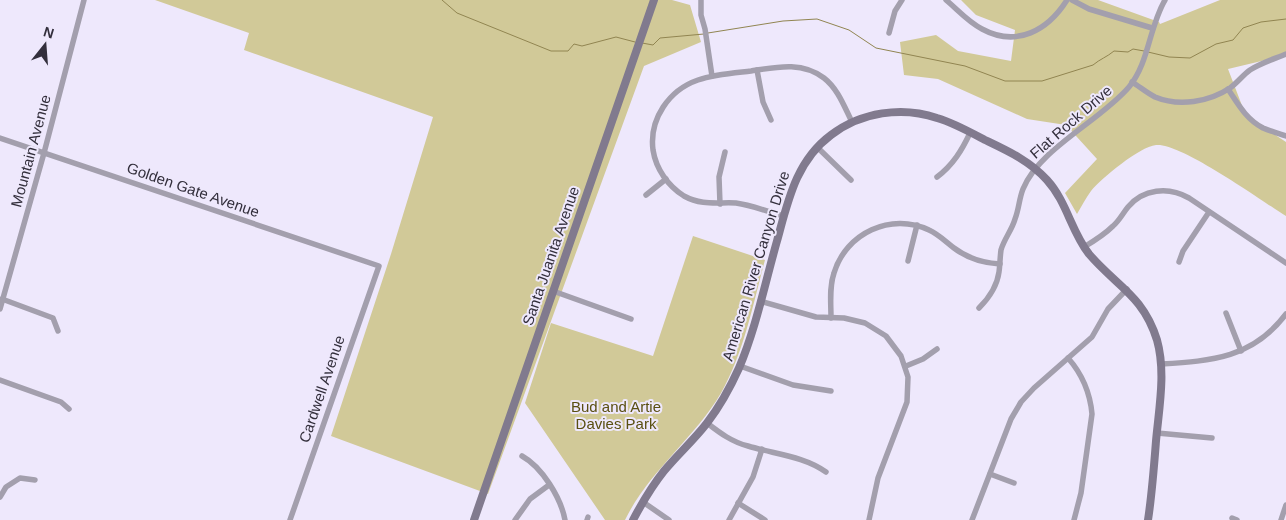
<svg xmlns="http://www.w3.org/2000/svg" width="1286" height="520" viewBox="0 0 1286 520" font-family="Helvetica,sans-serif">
	<rect width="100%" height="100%" fill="#eee8fc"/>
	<g fill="#d1c998">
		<polygon points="155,0 672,0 690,5 701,42 644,66 488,494 331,436 391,254 433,117 244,50 249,33"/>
		<path d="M961 0H1098L1159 22 1160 24 1220 0H1286V55L1228 69 1246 116 1286 142V216C1262 201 1180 142 1156 145 1139 147 1102 178 1091 191 1086 198 1081 207 1077 214L1065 193 1097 159 1066 125 1027 119 938 79 904 75 900 42 936 35 958 51 1011 61 1015 30 976 15Z"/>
		<path d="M693 236 765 260C753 304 744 352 721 393 694 439 649 471 625 520H605L525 403 551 323 653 356Z"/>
	</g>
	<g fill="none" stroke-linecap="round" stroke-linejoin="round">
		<g stroke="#918551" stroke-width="1">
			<polyline points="442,0 457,13 551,51 568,51 574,44 582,46 616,37 635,42"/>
			<path d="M708 33 783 21 817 19 849 30 876 48 965 66 1005 81H1042L1093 65C1100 59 1107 57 1114 51L1128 52 1133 49 1144 51"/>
			<polyline points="642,43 653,45 660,38 704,34"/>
			<polyline points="1148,52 1169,57 1190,58 1216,44 1233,40 1243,28 1261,22 1286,19"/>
		</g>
		<g stroke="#a39fad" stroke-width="5.5">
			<polyline points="701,0 701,15 705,29 712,76"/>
			<path d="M946 0C958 10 968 22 982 29 1017 48 1048 30 1067 0"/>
			<polyline points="1072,0 1089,9 1152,28"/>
			<polyline points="889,33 895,11 902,0"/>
			<polyline points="757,70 763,102 771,120"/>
			<path d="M1132 82C1140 87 1147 93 1155 97 1179 107 1209 102 1230 88 1237 83 1243 75 1250 70 1261 63 1274 59 1286 54"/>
			<path d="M1228 89C1238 104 1246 119 1263 128 1270 131 1278 133 1286 136"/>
			<polyline points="0,138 379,266 290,520"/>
			<polyline points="817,147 851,180"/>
			<path d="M937 177C953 165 962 150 970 133"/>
			<polyline points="646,195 666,179"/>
			<polyline points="720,204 719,177 725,152"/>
			<path d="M784 216C768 212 752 205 736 203 718 202 702 206 684 196 668 186 656 169 653 150 649 119 669 90 698 80 715 74 733 73 751 71 776 67 802 61 824 78 838 89 844 106 852 122"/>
			<path d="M1084 247C1094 241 1105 234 1113 226 1119 221 1123 213 1128 207 1143 189 1168 186 1189 198L1286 263"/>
			<polyline points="908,261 917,225"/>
			<polyline points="1179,262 1183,251 1209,212"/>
			<polyline points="553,291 631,319"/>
			<polyline points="2,299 53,318 58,331"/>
			<polyline points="760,301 816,317 844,318 865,323 886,336 901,356 908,377 907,402 878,478 869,520"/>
			<path d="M979 308C989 298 997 287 999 272 1000 265 1000 257 1001 250 1004 239 1012 230 1015 219 1019 209 1019 199 1023 189 1040 148 1100 121 1129 87 1149 63 1149 27 1165 0"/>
			<polyline points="0,309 44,153 84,0"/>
			<polyline points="1226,313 1241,351"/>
			<path d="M831 318C831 303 829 287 834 273 846 233 891 212 929 230 938 234 945 241 954 248 967 258 983 263 1000 264"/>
			<path d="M1068 358C1083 375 1090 392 1092 414L1081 493 1074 520"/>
			<path d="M1161 364C1212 361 1253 358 1286 314"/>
			<polyline points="740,366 793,385 831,391"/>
			<polyline points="906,366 923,359 937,349"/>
			<polyline points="0,380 61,402 69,409"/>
			<path d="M707 423C720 433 732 442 748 446 774 454 804 456 826 472"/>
			<polyline points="1157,433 1212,438"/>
			<path d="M522 456C542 467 561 498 565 520"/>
			<polyline points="990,474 1014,483"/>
			<polyline points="0,497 6,487 20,478 35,480"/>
			<polyline points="643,502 669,520"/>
			<polyline points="738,503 765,520"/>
			<polyline points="1232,518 1237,520"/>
			<polyline points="515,520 530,499 549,485"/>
			<polyline points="587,520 588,517"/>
			<polyline points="729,520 753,477 762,449"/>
			<polyline points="972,520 1011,419 1021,402 1034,388 1092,337 1108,309 1127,289"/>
			<polyline points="1281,520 1286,505"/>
		</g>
		<g stroke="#817a8e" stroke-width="8">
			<polyline points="474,520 654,0"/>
			<path d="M633 520C642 503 652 486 664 471 678 454 694 440 707 423 720 406 730 388 739 368 756 328 765 283 777 241 788 201 796 161 831 135 861 112 902 106 937 118 954 123 970 132 985 140 1008 151 1030 161 1047 180 1067 202 1071 231 1089 254 1116 286 1143 295 1157 340 1166 372 1159 408 1156 441 1154 467 1152 494 1148 520"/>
		</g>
	</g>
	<g text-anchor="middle" stroke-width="4" stroke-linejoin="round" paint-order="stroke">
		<g font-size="15" fill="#332f3c" stroke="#eee8fc">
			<text transform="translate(1071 122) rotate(-41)" y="5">Flat Rock Drive</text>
			<text transform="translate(31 151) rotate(-75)" y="5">Mountain Avenue</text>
			<text transform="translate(193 190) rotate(19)" y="5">Golden Gate Avenue</text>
			<text transform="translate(551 256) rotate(-71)" y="5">Santa Juanita Avenue</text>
			<text transform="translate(756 266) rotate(-73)" y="5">American River Canyon Drive</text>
			<text transform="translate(322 389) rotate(-71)" y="5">Cardwell Avenue</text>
		</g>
		<g font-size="15" fill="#5a4f11" stroke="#eee8fc">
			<text x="616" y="412">Bud and Artie<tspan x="616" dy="17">Davies Park</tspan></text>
		</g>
	</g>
	<g transform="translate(45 45) rotate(17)" stroke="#eee8fc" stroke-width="4" paint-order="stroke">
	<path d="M0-4L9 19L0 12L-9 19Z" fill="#332f3c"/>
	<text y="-8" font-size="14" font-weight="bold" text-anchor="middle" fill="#332f3c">N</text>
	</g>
</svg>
